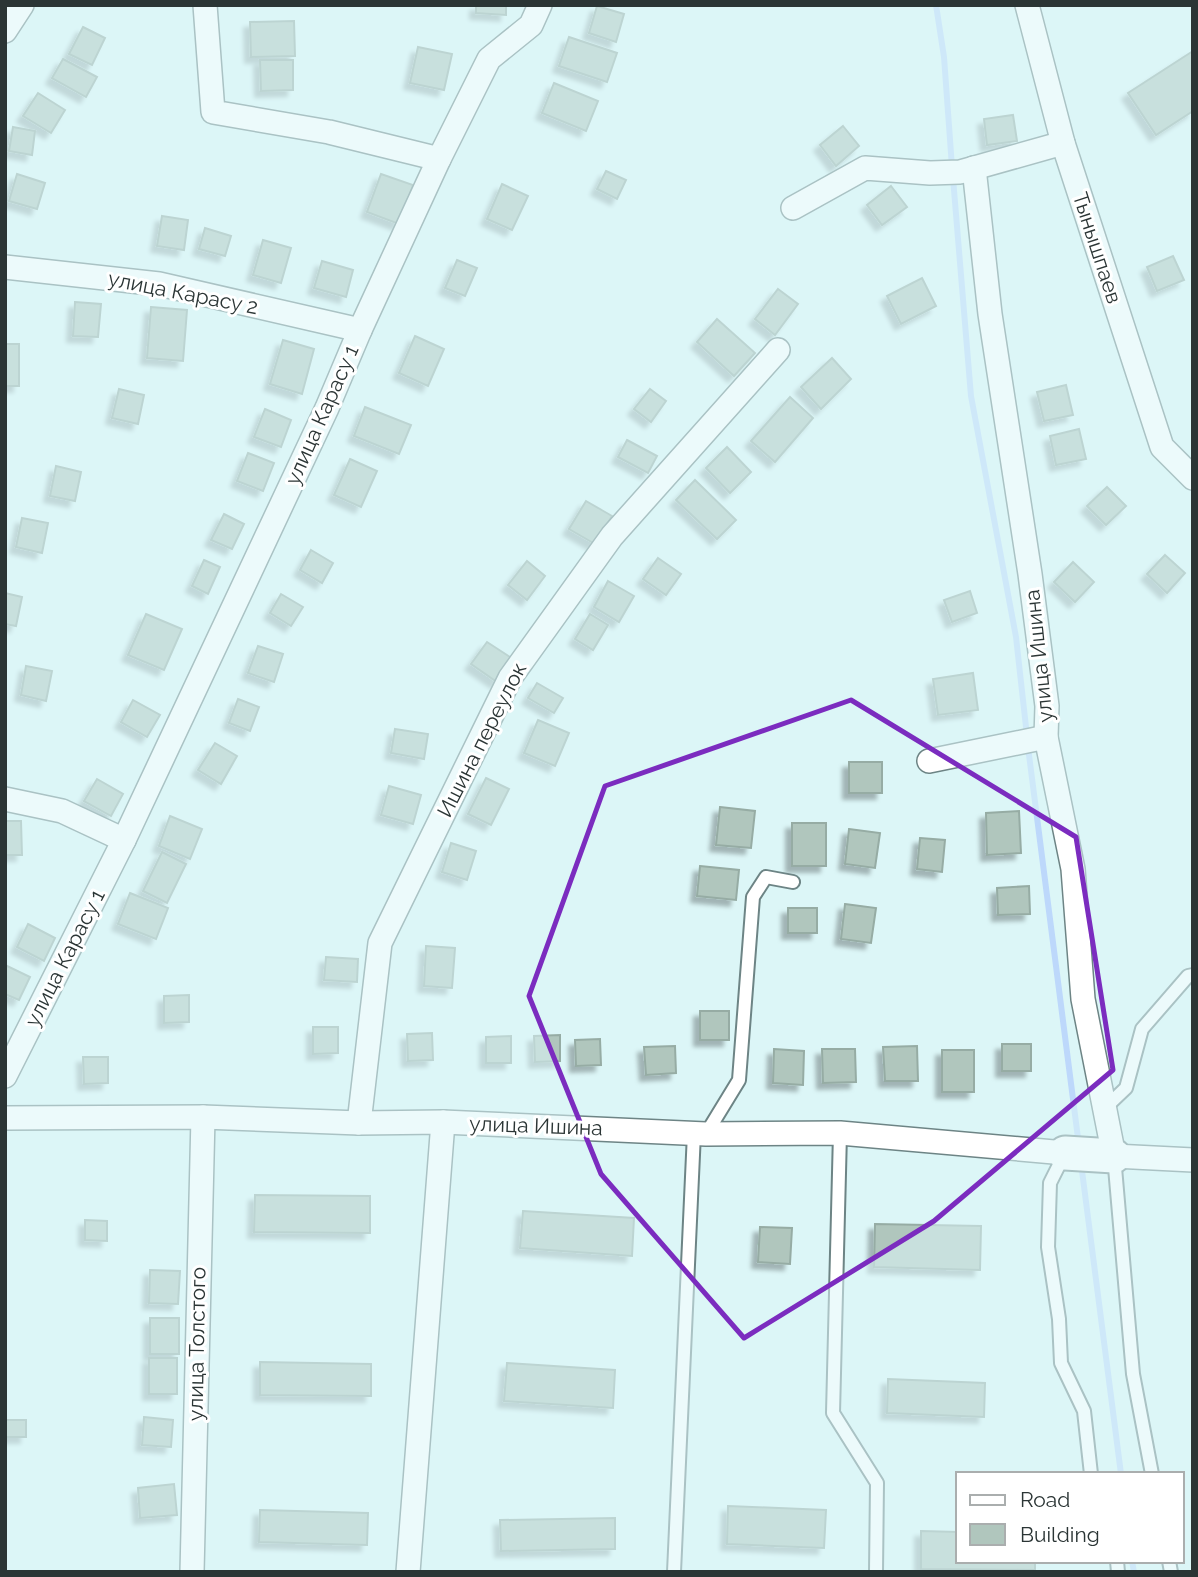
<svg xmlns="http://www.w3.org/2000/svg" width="1198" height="1577" viewBox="0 0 1198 1577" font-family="Raleway,sans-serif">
	<defs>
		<filter id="shadow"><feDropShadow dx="-6" dy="6" stdDeviation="2" flood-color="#0004"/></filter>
	</defs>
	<rect width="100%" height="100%" fill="#dcf6f7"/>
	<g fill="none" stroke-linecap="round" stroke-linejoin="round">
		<g stroke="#bdd8fb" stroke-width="6">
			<polyline points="936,5 944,57 952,167"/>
			<polyline points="953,178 971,396 1016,637 1027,736"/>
			<polyline points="1028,747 1079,1146"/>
			<polyline points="1081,1163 1121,1474"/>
			<polyline points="1132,1561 1134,1572"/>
		</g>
	</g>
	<g fill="#b0c6bd" stroke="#96aca4" stroke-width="2" filter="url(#shadow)">
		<polygon points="476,5 506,5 506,15 476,13"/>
		<polygon points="597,6 624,14 616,42 589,33"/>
		<polygon points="294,21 295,56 251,57 250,22"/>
		<polygon points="83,27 105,38 92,65 69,54"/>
		<polygon points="569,37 617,53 607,82 559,66"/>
		<polygon points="418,47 452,54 444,90 410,83"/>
		<polygon points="1193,51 1193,111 1156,135 1128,93"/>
		<polygon points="63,59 97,77 86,97 52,78"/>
		<polygon points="260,60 293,60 293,90 261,91"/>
		<polygon points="554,83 598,101 586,131 542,113"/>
		<polygon points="38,93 65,110 51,133 23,116"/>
		<polygon points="1013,115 1017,141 987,145 984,119"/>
		<polygon points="843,126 859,146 836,166 820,145"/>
		<polygon points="13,127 35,131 32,155 9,151"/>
		<polygon points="606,171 626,180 617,199 597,189"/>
		<polygon points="17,174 45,183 37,209 9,201"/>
		<polygon points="381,174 413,185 399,224 367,212"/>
		<polygon points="502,184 528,196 512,230 487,219"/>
		<polygon points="891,186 907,207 882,225 867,205"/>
		<polygon points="162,216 188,220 184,250 157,246"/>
		<polygon points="205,228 231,236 225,256 199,249"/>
		<polygon points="263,240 291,248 281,283 253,275"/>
		<polygon points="1173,256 1184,280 1157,291 1147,267"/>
		<polygon points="457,260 477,268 465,296 445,288"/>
		<polygon points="322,261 353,270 346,297 314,288"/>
		<polygon points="922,278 936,306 901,324 887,296"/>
		<polygon points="778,289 798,304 775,335 755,319"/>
		<polygon points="75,302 101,304 98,337 73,336"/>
		<polygon points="151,307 187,310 183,361 147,358"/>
		<polygon points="717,319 755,353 734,376 697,342"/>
		<polygon points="415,336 444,349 428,386 399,373"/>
		<polygon points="283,340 314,349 302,394 270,384"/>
		<rect x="5" y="344" width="14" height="42"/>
		<polygon points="832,358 851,379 821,409 801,387"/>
		<polygon points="1066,385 1073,415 1044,421 1037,392"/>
		<polygon points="119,389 144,395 138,424 112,418"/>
		<polygon points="650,389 666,401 651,422 634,409"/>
		<polygon points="790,397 813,418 775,462 751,441"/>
		<polygon points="365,407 411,425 399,454 354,436"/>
		<polygon points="265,409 291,420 281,447 254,437"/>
		<polygon points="1079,429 1086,459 1056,465 1050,436"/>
		<polygon points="627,440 657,456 648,473 618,457"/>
		<polygon points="727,447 751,472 730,493 706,468"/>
		<polygon points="248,453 274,463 263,491 237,481"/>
		<polygon points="350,459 377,471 361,507 334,495"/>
		<polygon points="56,466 81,472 75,501 50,496"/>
		<polygon points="695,480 736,520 717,539 676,500"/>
		<polygon points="1107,487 1126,506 1106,525 1087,506"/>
		<polygon points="586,501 612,516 595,544 569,529"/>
		<polygon points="224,514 244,524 232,549 211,540"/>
		<polygon points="22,518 48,523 42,553 16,547"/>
		<polygon points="311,550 333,563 322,583 300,570"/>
		<polygon points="1165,555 1185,573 1167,593 1147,574"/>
		<polygon points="658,558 681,574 666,595 643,579"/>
		<polygon points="204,560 220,567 208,594 192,586"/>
		<polygon points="527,561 545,576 527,600 508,585"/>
		<polygon points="1073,562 1094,582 1075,602 1054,582"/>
		<polygon points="608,581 634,596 619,622 594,607"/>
		<polygon points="970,591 977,613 952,622 944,600"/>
		<polygon points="5,593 22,597 16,626 5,624"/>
		<polygon points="281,594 303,607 291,626 270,613"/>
		<polygon points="146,614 182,629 164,670 128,655"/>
		<polygon points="590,614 608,625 593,650 575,639"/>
		<polygon points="487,642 513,659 497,682 471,664"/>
		<polygon points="258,646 283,654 274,682 248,673"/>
		<polygon points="26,666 52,671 46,701 21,695"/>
		<polygon points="973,673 978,710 938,715 933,679"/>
		<polygon points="537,683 563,698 554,713 528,698"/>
		<polygon points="238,699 259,707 250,731 229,723"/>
		<polygon points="133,700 160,715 147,737 121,722"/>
		<polygon points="538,720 569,733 555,766 524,753"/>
		<polygon points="395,729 428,734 424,759 391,753"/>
		<polygon points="215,743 237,756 221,784 198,770"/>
		<rect x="849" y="762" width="33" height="31"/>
		<polygon points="486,778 509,789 491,825 468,814"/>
		<polygon points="97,779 123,794 111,816 84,801"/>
		<polygon points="389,786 421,795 413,824 381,815"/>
		<polygon points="720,807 755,811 751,848 716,845"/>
		<polygon points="1019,811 1021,853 987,855 986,813"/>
		<polygon points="170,816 202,829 190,859 159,846"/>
		<polygon points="5,821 21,821 22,855 5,855"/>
		<rect x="792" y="823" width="34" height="43"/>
		<polygon points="849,829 880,833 875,868 845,864"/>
		<polygon points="920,838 945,840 942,872 917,869"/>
		<polygon points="451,843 476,851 467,880 442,872"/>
		<polygon points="162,852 186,864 167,903 143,891"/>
		<polygon points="700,866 739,870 736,900 697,896"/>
		<polygon points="1029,886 1030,914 998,915 997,888"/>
		<polygon points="130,893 168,908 156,939 118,924"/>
		<polygon points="845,904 876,908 871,943 841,939"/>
		<rect x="788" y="908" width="29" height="25"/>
		<polygon points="28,924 55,938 44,961 17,947"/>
		<polygon points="426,946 455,948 452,988 424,986"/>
		<polygon points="326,957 358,959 357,982 324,980"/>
		<polygon points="5,965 30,977 19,1000 5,994"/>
		<polygon points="189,995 189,1022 164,1023 164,996"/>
		<rect x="700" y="1011" width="29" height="29"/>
		<polygon points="313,1027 338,1027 338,1053 313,1054"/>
		<polygon points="432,1033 433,1060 408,1061 407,1034"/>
		<polygon points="560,1035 560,1061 535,1062 534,1036"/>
		<polygon points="511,1036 511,1063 486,1063 486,1037"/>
		<polygon points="600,1039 601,1065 576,1066 575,1040"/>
		<rect x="1002" y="1044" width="29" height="27"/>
		<polygon points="675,1046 676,1073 646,1075 644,1047"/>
		<polygon points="917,1046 918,1081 885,1081 883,1047"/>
		<polygon points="774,1049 804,1051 803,1085 773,1083"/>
		<polygon points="822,1049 855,1049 856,1082 823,1083"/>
		<rect x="942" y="1050" width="32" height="42"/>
		<polygon points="83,1057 108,1057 108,1083 84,1084"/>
		<polygon points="255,1195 370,1196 370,1233 254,1232"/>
		<polygon points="523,1211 634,1218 632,1256 520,1248"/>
		<polygon points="85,1220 107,1221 107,1241 85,1240"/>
		<polygon points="875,1224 981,1226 980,1270 874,1267"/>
		<polygon points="760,1227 792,1228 790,1264 758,1262"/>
		<polygon points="150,1270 180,1271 178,1304 149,1303"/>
		<rect x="150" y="1318" width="29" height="36"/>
		<rect x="149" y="1358" width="28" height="36"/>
		<polygon points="260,1362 371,1364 371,1396 260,1395"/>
		<polygon points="507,1363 615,1370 613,1408 504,1401"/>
		<polygon points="888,1379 985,1383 984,1417 887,1413"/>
		<polygon points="144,1417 173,1420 171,1447 142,1445"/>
		<rect x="5" y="1420" width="21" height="17"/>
		<polygon points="174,1484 177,1515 140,1518 138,1488"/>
		<polygon points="728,1506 826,1510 824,1548 727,1544"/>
		<polygon points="260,1510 368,1513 367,1545 259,1542"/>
		<polygon points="615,1518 615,1549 501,1551 500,1520"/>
		<polygon points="921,1531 958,1532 958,1561 1035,1561 1035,1570 921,1569"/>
	</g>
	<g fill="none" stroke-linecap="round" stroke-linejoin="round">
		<defs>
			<g id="lane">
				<polyline points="1105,1108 1126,1088 1142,1029 1188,976 1193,975"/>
				<polyline points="840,1133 833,1413 877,1483 876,1572"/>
				<polyline points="706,1134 739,1080 753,897 766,877 793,882"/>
				<polyline points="1065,1153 1050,1183 1048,1247 1059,1319 1061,1363 1084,1411 1091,1474"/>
				<polyline points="1114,1156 1133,1374 1152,1474"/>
				<polyline points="1117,1561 1118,1572"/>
				<polyline points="1169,1561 1171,1572"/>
				<polyline points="674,1572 694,1133"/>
			</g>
			<g id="street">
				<polyline points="205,5 213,112 329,132 439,159"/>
				<polyline points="1027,5 1063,143 1162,447 1193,478"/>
				<polyline points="5,31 22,5"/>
				<polyline points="974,168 990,314 1030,574 1047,706 1046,737 1073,869 1083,999 1114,1156 1193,1160"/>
				<polyline points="793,208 865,168 930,173 960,172 1063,143"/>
				<polyline points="5,267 159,284 360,330"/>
				<polyline points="929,761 1046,737"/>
				<polyline points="5,799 62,811 124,840"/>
				<polyline points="5,1076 124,840 327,408 360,330 439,159 489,59 531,25 540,5"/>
				<polyline points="5,1118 203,1117 359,1123 443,1122 706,1134 840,1133 1065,1153"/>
				<polyline points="359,1123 380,943 510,678 612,536 778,350"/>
				<polyline points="192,1572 203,1117"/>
				<polyline points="408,1572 443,1122"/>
			</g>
			<polyline id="secondary" points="1065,1153 1114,1156"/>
		</defs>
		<use href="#lane" stroke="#6d8485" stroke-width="16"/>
		<use href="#street" stroke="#6d8485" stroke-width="26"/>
		<use href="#secondary" stroke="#6d8485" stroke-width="37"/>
		<use href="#lane" stroke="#fff" stroke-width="12"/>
		<use href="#street" stroke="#fff" stroke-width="23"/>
		<use href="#secondary" stroke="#fff" stroke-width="33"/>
	</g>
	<path d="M0 0H1198V1577H0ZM851 700 1076 837 1113 1070 934 1221 744 1338 601 1174 529 996 605 786Z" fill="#dcf6f7" fill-opacity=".55" fill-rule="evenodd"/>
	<path fill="none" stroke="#7b2cbf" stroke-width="5" stroke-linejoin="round" d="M851 700 1076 837 1113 1070 934 1221 744 1338 601 1174 529 996 605 786Z"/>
	<g text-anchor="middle" stroke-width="6" stroke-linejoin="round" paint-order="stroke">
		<g font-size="21" fill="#2b3535" stroke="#fff">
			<text transform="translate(1097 248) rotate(72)" y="7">Тынышпаев</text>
			<text transform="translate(183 293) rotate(11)" y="7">улица Карасу 2</text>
			<text transform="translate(322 415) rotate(-66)" y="7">улица Карасу 1</text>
			<text transform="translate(1039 656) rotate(-96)" y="7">улица Ишина</text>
			<text transform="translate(482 740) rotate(-63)" y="7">Ишина переулок</text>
			<text transform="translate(65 958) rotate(-63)" y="7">улица Карасу 1</text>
			<text transform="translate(536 1126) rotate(2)" y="7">улица Ишина</text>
			<text transform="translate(197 1344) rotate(-89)" y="7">улица Толстого</text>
		</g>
	</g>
	<rect width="1198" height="1577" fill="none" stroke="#2b3535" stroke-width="14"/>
	<rect x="956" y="1472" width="228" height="91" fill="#ffffff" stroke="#aaaeae" stroke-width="2"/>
	<rect x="970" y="1495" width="35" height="10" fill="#ffffff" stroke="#aaaeae" stroke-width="2"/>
	<text x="1020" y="1507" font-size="21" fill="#2b3535">Road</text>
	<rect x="970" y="1524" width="35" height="21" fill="#b0c6bd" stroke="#aaaeae" stroke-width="2"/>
	<text x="1020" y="1542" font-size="21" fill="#2b3535">Building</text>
</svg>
